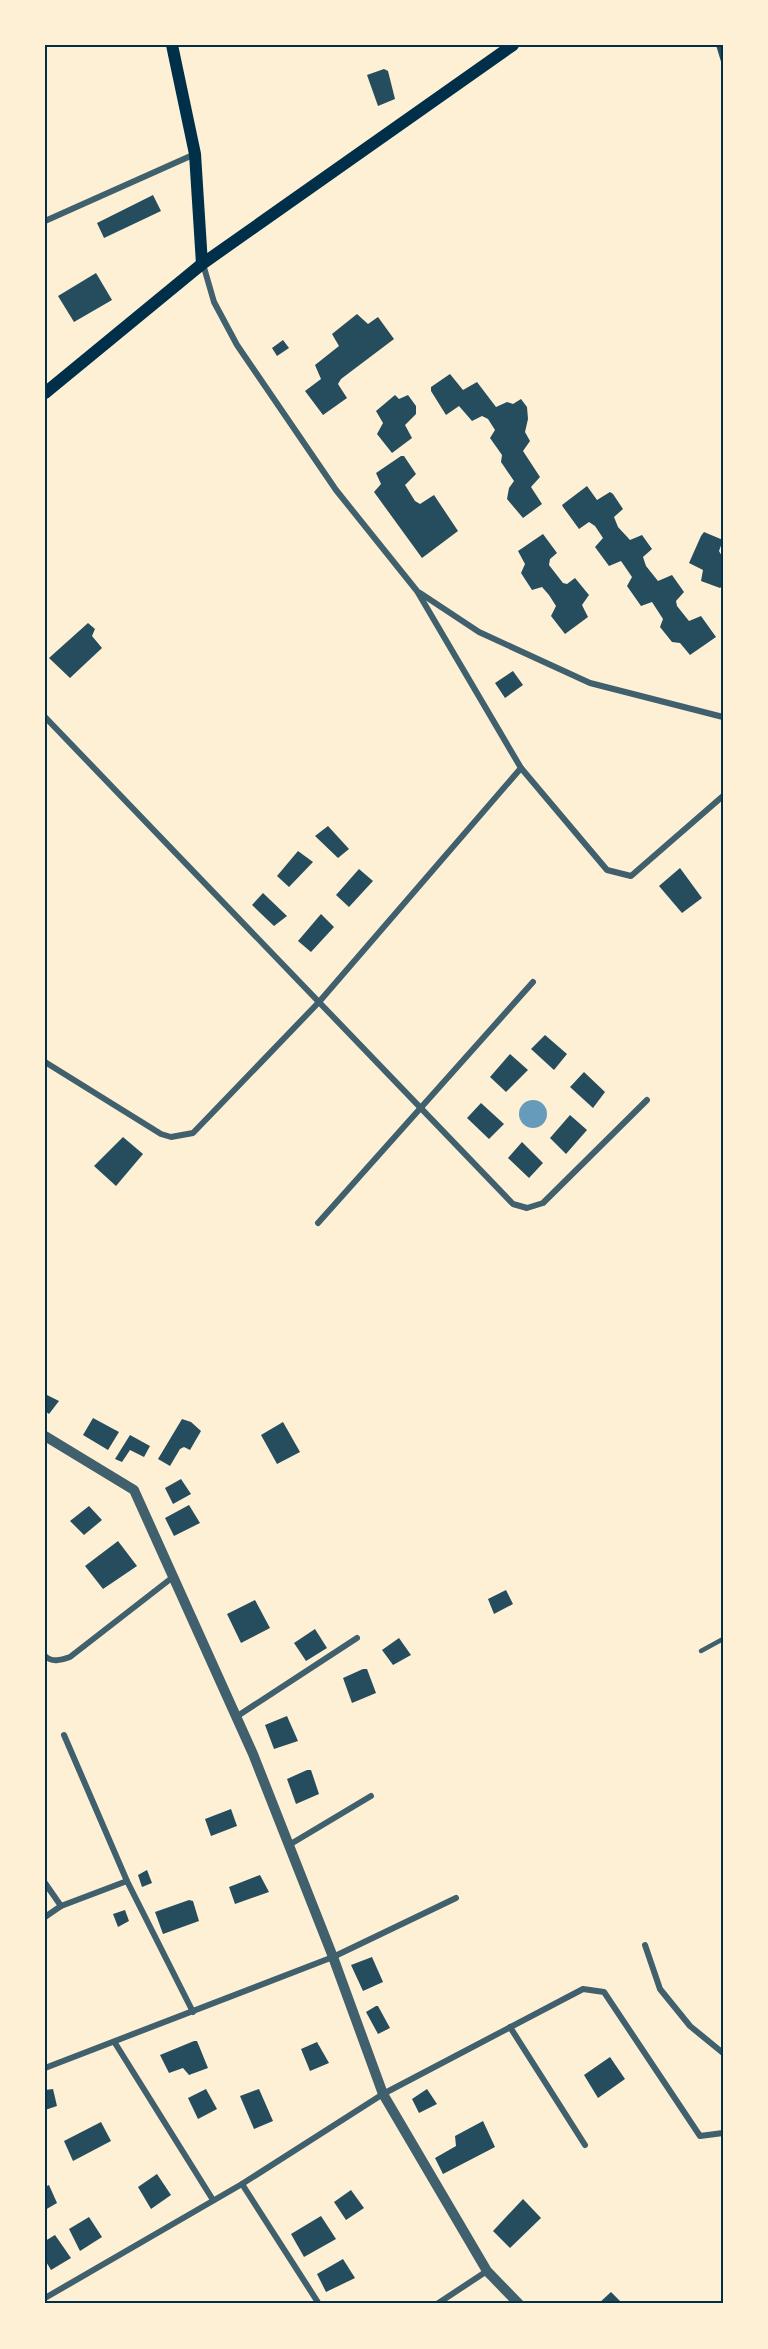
<svg xmlns="http://www.w3.org/2000/svg" width="768" height="2349" viewBox="0 0 768 2349" font-family="Montserrat,sans-serif">
	<rect width="100%" height="100%" fill="#fdf0d5"/>
	<circle fill="#669bbc" cx="533" cy="1114" r="14"/>
	<g fill="#264d5e">
		<polygon points="716,45 723,45 723,65 722,65"/>
		<polygon points="384,69 388,71 395,99 378,106 367,75"/>
		<polygon points="153,195 161,211 104,238 97,223"/>
		<polygon points="96,273 112,300 74,322 58,296"/>
		<polygon points="357,314 368,324 378,317 394,339 341,379 338,384 347,398 323,415 305,391 321,379 315,365 339,346 332,334"/>
		<polygon points="283,340 289,348 277,356 272,348"/>
		<polygon points="450,374 463,390 477,382 496,407 507,402 513,404 521,399 527,407 528,419 525,432 530,441 523,451 540,477 531,487 542,504 523,518 507,499 509,488 514,481 501,462 502,455 490,438 495,430 488,419 482,416 472,421 459,406 446,415 431,391 431,387"/>
		<polygon points="395,395 399,399 408,395 416,406 416,414 405,425 412,438 392,453 377,434 383,423 376,411"/>
		<polygon points="401,456 404,456 416,474 405,485 415,501 420,504 434,495 458,531 422,558 374,492 381,484 376,473"/>
		<polygon points="587,486 597,500 610,492 613,494 623,509 614,517 618,527 630,540 642,535 652,549 643,557 646,566 658,581 672,575 684,592 676,601 677,606 689,621 701,616 716,637 690,655 680,643 672,642 660,627 663,619 652,602 641,606 627,586 632,577 621,561 609,566 595,547 603,538 595,526 589,522 579,529 563,507 562,505"/>
		<polygon points="704,532 723,540 719,551 723,558 723,585 720,588 701,581 703,570 689,563 701,536"/>
		<polygon points="543,534 557,553 550,559 549,565 563,583 567,584 575,578 589,595 582,605 588,617 565,634 551,616 556,606 549,595 542,587 532,590 521,573 525,564 518,551"/>
		<polygon points="88,623 95,629 92,636 102,648 70,678 49,658"/>
		<polygon points="513,671 523,685 505,698 495,683"/>
		<polygon points="328,826 349,849 338,858 315,836"/>
		<polygon points="298,851 313,862 289,887 277,876"/>
		<polygon points="680,868 702,898 682,913 659,886"/>
		<polygon points="359,869 373,881 349,907 336,895"/>
		<polygon points="263,893 287,916 274,926 252,905"/>
		<polygon points="321,914 334,927 311,952 298,941"/>
		<polygon points="545,1035 567,1054 554,1070 531,1049"/>
		<polygon points="510,1054 528,1070 506,1092 490,1077"/>
		<polygon points="584,1072 605,1092 593,1108 570,1087"/>
		<polygon points="481,1103 504,1124 489,1139 467,1118"/>
		<polygon points="570,1115 587,1130 566,1154 550,1138"/>
		<polygon points="123,1137 143,1154 116,1186 94,1166"/>
		<polygon points="522,1142 543,1163 529,1178 508,1158"/>
		<polygon points="45,1394 59,1401 49,1414 45,1411"/>
		<polygon points="93,1418 119,1432 108,1450 83,1435"/>
		<polygon points="182,1419 191,1422 201,1431 190,1450 184,1447 180,1449 170,1466 158,1459"/>
		<polygon points="283,1422 300,1452 277,1464 261,1435"/>
		<polygon points="130,1435 150,1446 144,1457 130,1450 122,1462 115,1459"/>
		<polygon points="181,1479 191,1494 173,1504 165,1488"/>
		<polygon points="189,1505 200,1523 174,1536 165,1518"/>
		<polygon points="89,1506 102,1520 84,1535 70,1521"/>
		<polygon points="118,1541 137,1566 103,1589 85,1566"/>
		<polygon points="506,1590 513,1604 494,1614 488,1599"/>
		<polygon points="255,1600 270,1628 241,1643 227,1614"/>
		<polygon points="315,1629 327,1648 306,1661 294,1643"/>
		<polygon points="399,1638 411,1655 393,1665 382,1650"/>
		<polygon points="363,1669 367,1669 376,1693 352,1703 343,1678"/>
		<polygon points="287,1716 298,1741 274,1749 265,1725"/>
		<polygon points="307,1770 311,1770 319,1794 296,1804 287,1779"/>
		<polygon points="231,1809 237,1826 211,1836 205,1819"/>
		<polygon points="147,1870 152,1883 142,1887 138,1875"/>
		<polygon points="260,1875 269,1892 235,1904 229,1887"/>
		<polygon points="189,1900 193,1901 199,1921 163,1934 155,1912"/>
		<polygon points="125,1910 129,1921 118,1927 113,1914"/>
		<polygon points="372,1957 383,1982 363,1991 351,1965"/>
		<polygon points="376,2006 378,2006 390,2028 378,2034 366,2012"/>
		<polygon points="194,2041 197,2041 208,2068 189,2075 183,2068 169,2073 160,2055"/>
		<polygon points="317,2042 329,2063 310,2071 301,2049"/>
		<polygon points="610,2057 625,2079 598,2098 584,2075"/>
		<polygon points="53,2089 57,2106 45,2110 45,2090"/>
		<polygon points="206,2089 217,2109 198,2119 188,2098"/>
		<polygon points="259,2089 273,2121 254,2129 240,2096"/>
		<polygon points="427,2089 437,2104 419,2113 412,2099"/>
		<polygon points="483,2121 495,2147 443,2174 435,2158 456,2146 455,2136"/>
		<polygon points="101,2122 111,2141 73,2161 64,2141"/>
		<polygon points="157,2174 171,2195 151,2209 138,2187"/>
		<polygon points="49,2185 57,2203 45,2210 45,2187"/>
		<polygon points="351,2190 364,2208 346,2220 334,2202"/>
		<polygon points="523,2199 541,2218 510,2248 493,2231"/>
		<polygon points="321,2216 336,2239 304,2257 291,2234"/>
		<polygon points="89,2217 102,2237 80,2251 69,2229"/>
		<polygon points="55,2235 71,2258 51,2270 45,2260 45,2241"/>
		<polygon points="343,2259 355,2278 326,2292 317,2274"/>
		<polygon points="611,2292 623,2304 598,2304"/>
	</g>
	<g fill="none" stroke-linecap="round" stroke-linejoin="round">
		<polyline stroke="#3f606c" stroke-width="4.5" points="701,1651 723,1639"/>
		<g stroke="#3f606c" stroke-width="6">
			<polyline points="45,221 195,154"/>
			<polyline points="203,264 214,302 237,345 336,490 417,591 521,768 607,870 631,876 723,796"/>
			<polyline points="420,593 479,632 590,683 723,717"/>
			<polyline points="45,717 513,1204 527,1208 543,1203 647,1100"/>
			<polyline points="45,1062 161,1134 171,1137 193,1133 319,1002 521,768"/>
			<polyline points="318,1223 533,982"/>
			<path d="M45 1656C52 1663 61 1660 70 1657L173 1577"/>
			<polyline points="236,1717 357,1638"/>
			<polyline points="64,1735 127,1881 193,2012"/>
			<polyline points="289,1845 371,1796"/>
			<polyline points="45,1883 61,1906"/>
			<polyline points="45,1917 61,1906 127,1881"/>
			<polyline points="645,1945 660,1989 690,2026 723,2053"/>
			<polyline points="510,2027 585,2145"/>
			<polyline points="115,2043 213,2200"/>
			<polyline points="45,2068 333,1957 456,1898"/>
			<polyline points="242,2184 319,2304"/>
			<polyline points="45,2298 242,2184 383,2094 583,1989 604,1992 700,2136 723,2133"/>
			<polyline points="437,2304 487,2271"/>
		</g>
		<polyline stroke="#3f606c" stroke-width="10" points="45,1436 134,1490 253,1754 333,1957 383,2094 487,2271 519,2304"/>
		<g stroke="#003049" stroke-width="12">
			<polyline points="172,45 195,154 202,264"/>
			<polyline points="45,393 202,264 513,45"/>
		</g>
	</g>
	<rect width="768" height="2349" fill="none" stroke="#fdf0d5" stroke-width="93"/>
	<rect x="46" y="46" width="676" height="2256" fill="none" stroke="#003049" stroke-width="2"/>
</svg>
